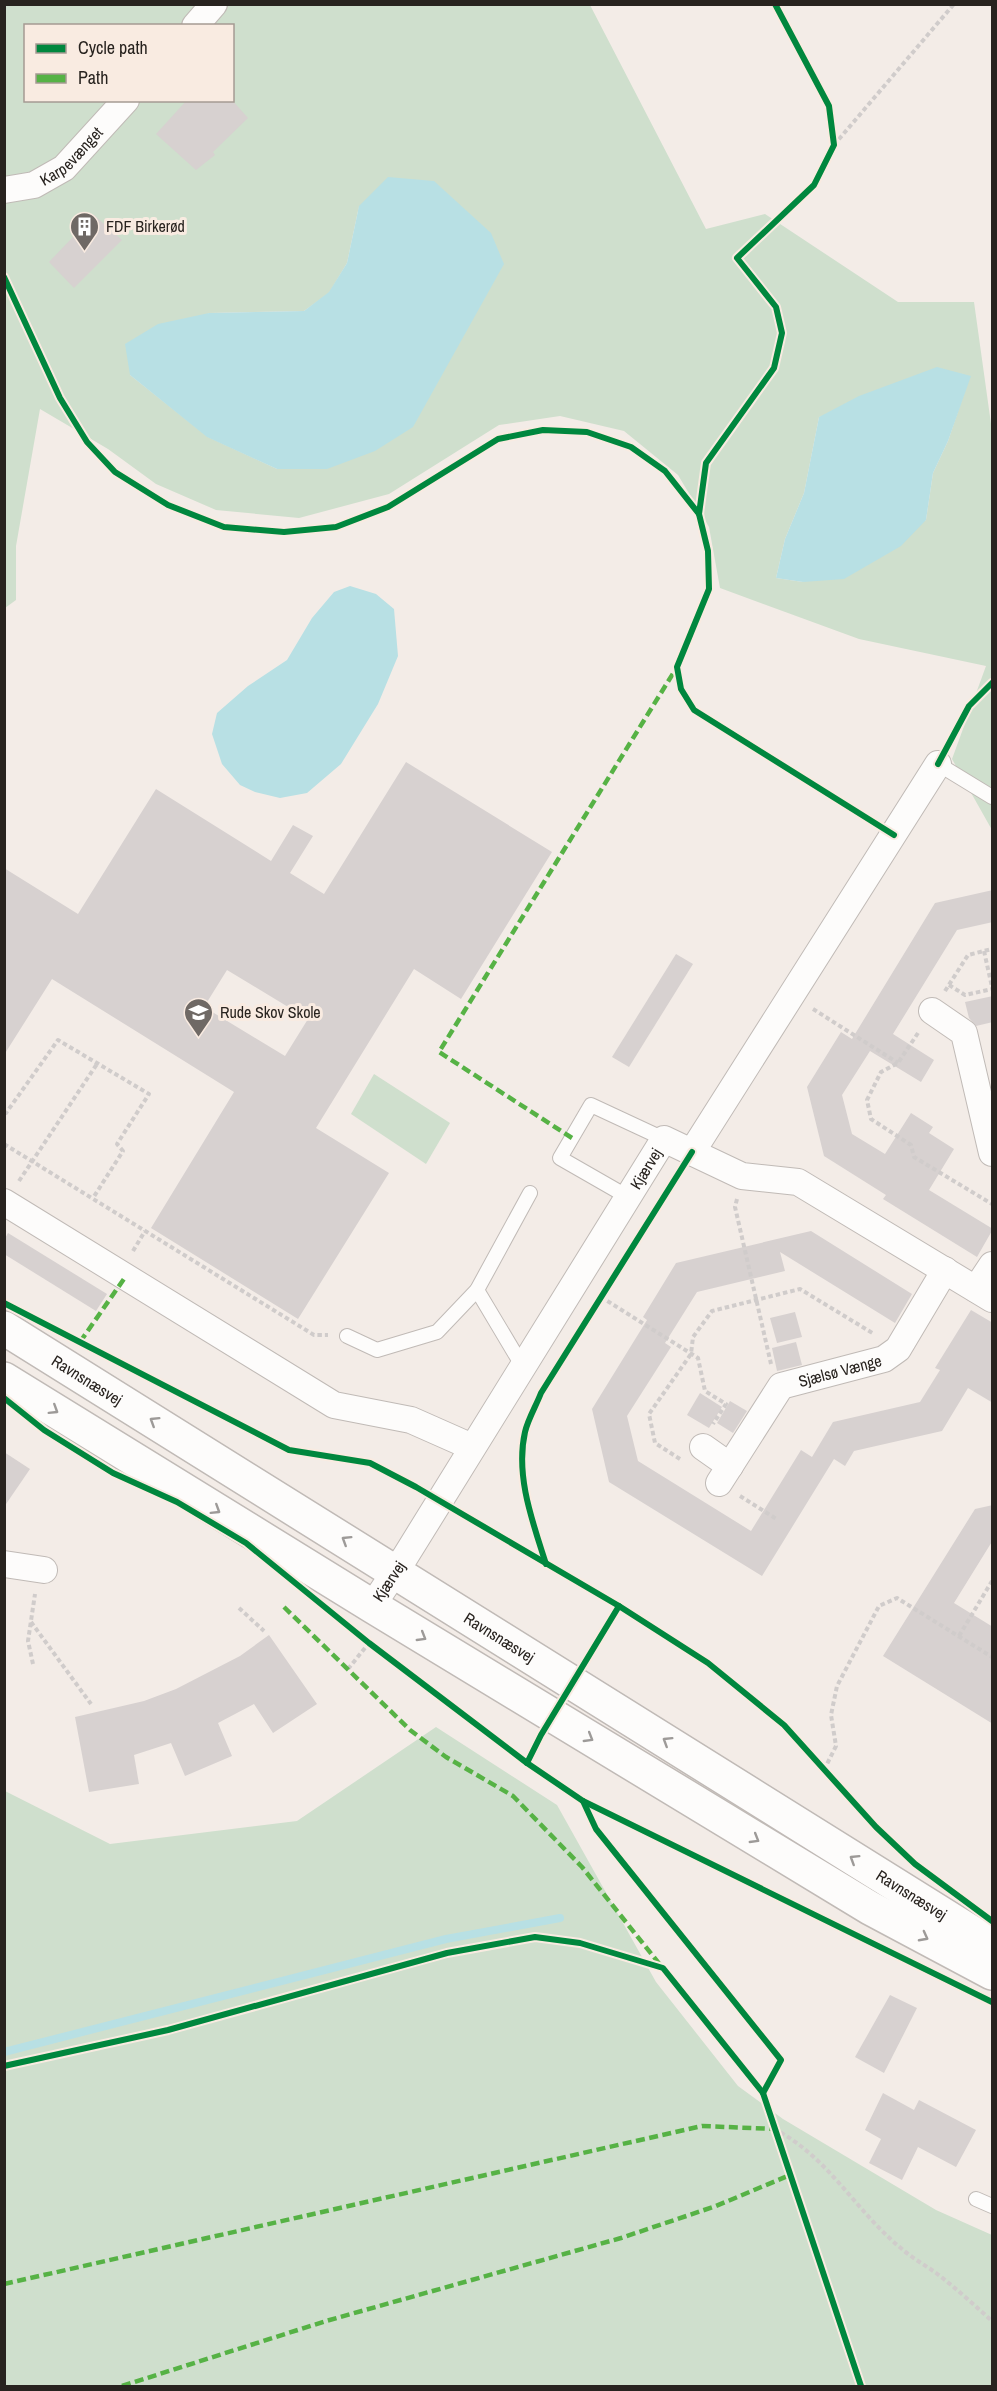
<svg xmlns="http://www.w3.org/2000/svg" width="997" height="2391" viewBox="0 0 997 2391" font-family="'Archivo Narrow',sans-serif">
	<rect width="100%" height="100%" fill="#f3ece7"/>
	<g fill="#cfdfcd" fill-rule="evenodd">
		<path d="M5 5H590L706 229 765 214 898 302H974L992 431V830L952 759 986 666 859 639 720 588 709 527 678 475 624 431 560 416 499 425 389 494 299 518 216 510 156 484 108 449 40 409 16 546V600L5 608ZM26 26H232V100H26ZM359 206 327 469H277L208 437 130 375 209 313 304 311 329 293 347 263ZM970 376 948 441 933 473 926 520 803 582 776 578 785 539 804 493 819 417Z"/>
		<polygon points="374,1074 450,1123 426,1164 351,1114"/>
		<polygon points="436,1727 557,1805 656,1982 738,2086 783,2119 936,2210 992,2235 992,2386 5,2386 5,1791 110,1844 297,1821"/>
	</g>
	<g fill="#b8e0e4">
		<polygon points="388,177 434,181 491,233 504,264 413,427 375,451 327,469 277,469 207,437 130,375 125,344 158,324 209,313 304,311 329,292 347,263 359,206"/>
		<polygon points="937,367 971,376 948,441 933,473 926,520 901,546 844,579 803,582 776,578 785,539 804,493 819,417 859,396"/>
		<polygon points="350,586 376,594 394,609 398,656 378,704 341,764 307,793 280,798 255,792 240,785 222,764 212,734 217,713 248,686 287,660 312,618 334,592"/>
	</g>
	<g fill="none" stroke-linecap="round" stroke-linejoin="round">
		<polyline stroke="#b8e0e4" stroke-width="8" points="4,2052 446,1939 560,1918"/>
	</g>
	<g fill="#d7d1d0" fill-rule="evenodd">
		<polygon points="187,100 232,100 248,118 213,152 215,155 196,170 156,134"/>
		<polygon points="94,215 122,240 74,288 49,262"/>
		<path d="M406 762 552 852 461 999 414 969 316 1128 389 1173 298 1319 151 1228 234 1092 52 979 4 1055V868L78 914 156 789 271 861 293 825 313 836 290 873 324 894ZM227 970 308 1019 285 1056 204 1007Z"/>
		<polygon points="993,890 993,922 957,930 893,1034 934,1060 921,1082 870,1051 842,1095 852,1134 885,1154 911,1113 933,1127 929,1133 954,1149 929,1190 993,1229 977,1257 883,1199 886,1195 824,1156 807,1087 841,1032 852,1039 935,903"/>
		<polygon points="676,954 693,964 629,1067 612,1057"/>
		<polygon points="993,996 993,1022 976,1026 969,1018 965,1002"/>
		<polygon points="811,1231 912,1294 895,1323 780,1252 785,1271 697,1292 665,1343 671,1347 627,1416 638,1461 751,1531 801,1450 812,1457 833,1422 920,1402 940,1370 935,1368 971,1310 993,1323 993,1403 968,1388 942,1431 854,1451 845,1466 834,1459 762,1576 609,1482 592,1409 647,1320 643,1317 676,1263"/>
		<polygon points="8,1233 107,1294 96,1311 4,1254 4,1240"/>
		<polygon points="795,1312 802,1337 777,1343 770,1318"/>
		<polygon points="796,1342 802,1365 777,1371 772,1348"/>
		<polygon points="700,1393 722,1407 709,1428 687,1415"/>
		<polygon points="730,1401 747,1411 733,1433 717,1423"/>
		<polygon points="4,1452 30,1469 4,1507"/>
		<polygon points="993,1505 993,1540 954,1603 993,1627 993,1724 883,1656 975,1509"/>
		<polygon points="269,1635 317,1704 273,1733 254,1704 218,1723 232,1756 185,1776 171,1743 134,1755 139,1784 89,1792 75,1717 144,1701 176,1689 240,1656"/>
		<polygon points="890,1995 917,2008 884,2073 855,2057"/>
		<polygon points="883,2093 914,2110 919,2100 976,2130 956,2167 918,2147 902,2180 869,2163 881,2139 865,2130"/>
	</g>
	<g fill="none" stroke-linecap="round" stroke-linejoin="round">
		<defs>
			<g id="lane">
				<polyline points="938,764 992,797"/>
				<polyline points="628,1197 560,1158 591,1105 664,1139"/>
				<polyline points="477,1290 523,1367"/>
				<polyline points="347,1336 377,1350 437,1332 477,1290 530,1193"/>
				<polyline points="976,2199 992,2206"/>
			</g>
			<g id="street">
				<polyline points="195,26 214,4"/>
				<path id="s1" d="M4 190 34 185 64 168 126 100"/>
				<polyline points="932,1011 964,1033 992,1153"/>
				<polyline points="692,1152 938,764"/>
				<polyline points="4,1202 334,1405 411,1420 472,1447"/>
				<polyline points="976,1289 992,1265"/>
				<polyline points="703,1447 730,1466"/>
				<path id="s2" d="M719 1483 781 1386 884 1359 898 1349 945 1270"/>
				<polyline points="4,1564 44,1570"/>
				<path id="s3" d="M372 1606 405 1557 664 1139 742 1176 798 1182 992 1299"/>
			</g>
			<g id="secondary">
				<path id="s4" d="M4 1328 992 1945"/>
				<polyline points="4,1379 372,1606 870,1908 992,1973"/>
			</g>
		</defs>
		<use href="#lane" stroke="#c0bab6" stroke-width="16"/>
		<use href="#street" stroke="#c0bab6" stroke-width="28"/>
		<use href="#secondary" stroke="#c0bab6" stroke-width="36"/>
		<g stroke="#d0cccb" stroke-width="4" stroke-dasharray="4.5 3" stroke-linecap="butt">
			<polyline points="834,145 954,4"/>
			<polyline points="984,951 992,987"/>
			<polyline points="949,985 965,995 992,989"/>
			<polyline points="945,991 968,955 992,949"/>
			<polyline points="813,1009 898,1063"/>
			<polyline points="918,1033 898,1063 881,1072 867,1100 871,1119 911,1145 914,1157 992,1204"/>
			<polyline points="4,1112 6,1113 58,1040 149,1094 117,1144 123,1151 93,1198"/>
			<polyline points="4,1144 314,1335 328,1335"/>
			<polyline points="19,1181 97,1064"/>
			<polyline points="737,1199 735,1207 771,1364"/>
			<polyline points="133,1251 145,1231"/>
			<polyline points="601,1297 698,1358 705,1391 726,1404 713,1424"/>
			<polyline points="680,1459 655,1443 649,1414 691,1354 693,1337 712,1311 800,1289 874,1334"/>
			<polyline points="740,1496 778,1520"/>
			<polyline points="239,1608 264,1631"/>
			<polyline points="31,1622 91,1704"/>
			<polyline points="959,1636 992,1581"/>
			<polyline points="33,1664 28,1641 35,1594"/>
			<polyline points="348,1669 369,1643"/>
			<polyline points="824,1770 836,1746 831,1715 837,1686 879,1606 897,1598 992,1657"/>
			<path d="M774 2129C828 2156 856 2212 902 2249 912 2258 925 2265 936 2273 956 2288 974 2305 992 2321"/>
		</g>
		<use href="#lane" stroke="#fdfcfb" stroke-width="14"/>
		<use href="#street" stroke="#fdfcfb" stroke-width="26"/>
		<use href="#secondary" stroke="#fdfcfb" stroke-width="33"/>
		<g stroke="#56b245" stroke-width="4.5" stroke-dasharray="9 4.5" stroke-linecap="butt">
			<polyline points="572,1138 439,1052 677,667"/>
			<polyline points="80,1342 126,1276"/>
			<polyline points="284,1607 410,1730 446,1757 513,1796 582,1867 661,1966"/>
			<polyline points="4,2284 702,2126 774,2129"/>
			<polyline points="122,2386 326,2321 621,2238 716,2206 790,2175"/>
		</g>
		<defs>
			<g id="cycleway">
				<polyline points="4,277 60,398 87,442 115,472 168,505 224,527 284,532 336,527 388,507 498,439 543,430 587,432 631,447 665,471 699,514 708,551 709,589 677,667 681,689 694,710 894,835"/>
				<polyline points="699,514 706,463 774,368 782,333 776,307 737,258 814,185 834,145 829,106 775,4"/>
				<polyline points="938,764 969,706 992,683"/>
				<polyline points="4,1303 289,1450 370,1463 416,1487 619,1606 708,1663 784,1725 876,1827 915,1864 992,1921"/>
				<polyline points="4,1398 44,1430 113,1473 177,1502 246,1543 369,1643 527,1763 583,1801 992,2002"/>
				<path d="M546 1564C533 1523 515 1476 525 1432 528 1419 536 1406 541 1393L692 1152"/>
				<polyline points="527,1763 541,1735 619,1606"/>
				<polyline points="583,1801 596,1829 781,2060 763,2093"/>
				<polyline points="4,2066 168,2030 447,1953 535,1937 580,1943 663,1968 763,2093 861,2386"/>
			</g>
		</defs>
		<use href="#cycleway" stroke="#f9ebe1" stroke-width="10"/>
		<use href="#cycleway" stroke="#00873e" stroke-width="6"/>
	</g>
	<defs><path id="oneway-chevron" d="M-2-3.5L2.5 0L-2 3.5" fill="none" stroke-width="1.6" stroke-linecap="round" stroke-linejoin="round" transform="scale(1.5)"/></defs>
	<g stroke="#9d9a98">
		<use href="#oneway-chevron" transform="translate(54 1410) rotate(32)"/>
		<use href="#oneway-chevron" transform="translate(154 1421) rotate(-148)"/>
		<use href="#oneway-chevron" transform="translate(216 1510) rotate(32)"/>
		<use href="#oneway-chevron" transform="translate(346 1540) rotate(-148)"/>
		<use href="#oneway-chevron" transform="translate(422 1637) rotate(31)"/>
		<use href="#oneway-chevron" transform="translate(589 1738) rotate(31)"/>
		<use href="#oneway-chevron" transform="translate(667 1741) rotate(-148)"/>
		<use href="#oneway-chevron" transform="translate(755 1839) rotate(31)"/>
		<use href="#oneway-chevron" transform="translate(854 1859) rotate(-148)"/>
		<use href="#oneway-chevron" transform="translate(924 1937) rotate(28)"/>
	</g>
	<defs>
		<symbol id="building-pin" viewBox="-11 -11 22 30"><path d="M0 17L-7.5 6A9.5 9.5 0 1 1 7.5 6Z" fill="#6f6965" stroke="#f9ebe1"/><path d="M-4-6H4V6H1V3H-1V6H-4ZM-2.5-4.3h1.7v1.8h-1.7ZM.8-4.3h1.7v1.8H.8ZM-2.5-1h1.7V.8h-1.7ZM.8-1h1.7V.8H.8Z" fill="#fff"/></symbol>
		<symbol id="school-pin" viewBox="-11 -11 22 30"><path d="M0 17L-7.5 6A9.5 9.5 0 1 1 7.5 6Z" fill="#6f6965" stroke="#f9ebe1"/><path d="M0-5L7-2L0 1L-7-2ZM-4 1L0 2.5L4 1V4Q0 6-4 4Z" fill="#fff"/></symbol>
	</defs>
	<g fill-rule="evenodd">
		<use href="#building-pin" x="68" y="210" width="33" height="45"/>
		<use href="#school-pin" x="182" y="996" width="33" height="45"/>
	</g>
	<g text-anchor="middle" stroke-width="6" stroke-linejoin="round" paint-order="stroke">
		<g font-size="16" fill="#28231f" stroke="#f9ebe1">
			<text dy="6" stroke="none"><textPath href="#s1" startOffset="78">Karpevænget</textPath></text>
			<text dy="6" stroke="none"><textPath href="#s3" startOffset="516">Kjærvej</textPath></text>
			<text dy="6" stroke="none"><textPath href="#s2" startOffset="176">Sjælsø Vænge</textPath></text>
			<text dy="6" stroke="none"><textPath href="#s4" startOffset="98">Ravnsnæsvej</textPath></text>
			<text dy="6" stroke="none"><textPath href="#s3" startOffset="30">Kjærvej</textPath></text>
			<text dy="6" stroke="none"><textPath href="#s4" startOffset="584">Ravnsnæsvej</textPath></text>
			<text dy="6" stroke="none"><textPath href="#s4" startOffset="1070">Ravnsnæsvej</textPath></text>
		</g>
		<g font-size="16" fill="#28231f" stroke="#f9ebe1" text-anchor="start">
			<text x="106" y="232">FDF Birkerød</text>
			<text x="220" y="1018">Rude Skov Skole</text>
		</g>
	</g>
	<rect width="997" height="2391" fill="none" stroke="#28231f" stroke-width="12"/>
	<rect x="24" y="24" width="210" height="78" fill="#f9ebe1" stroke="#a59b93" stroke-width="1.5"/>
	<rect x="36" y="44" width="30" height="9" fill="#00873e" stroke="#a59b93" stroke-width="1.5"/>
	<text x="78" y="54" font-size="18" fill="#28231f">Cycle path</text>
	<rect x="36" y="74" width="30" height="9" fill="#56b245" stroke="#a59b93" stroke-width="1.5"/>
	<text x="78" y="84" font-size="18" fill="#28231f">Path</text>
</svg>
